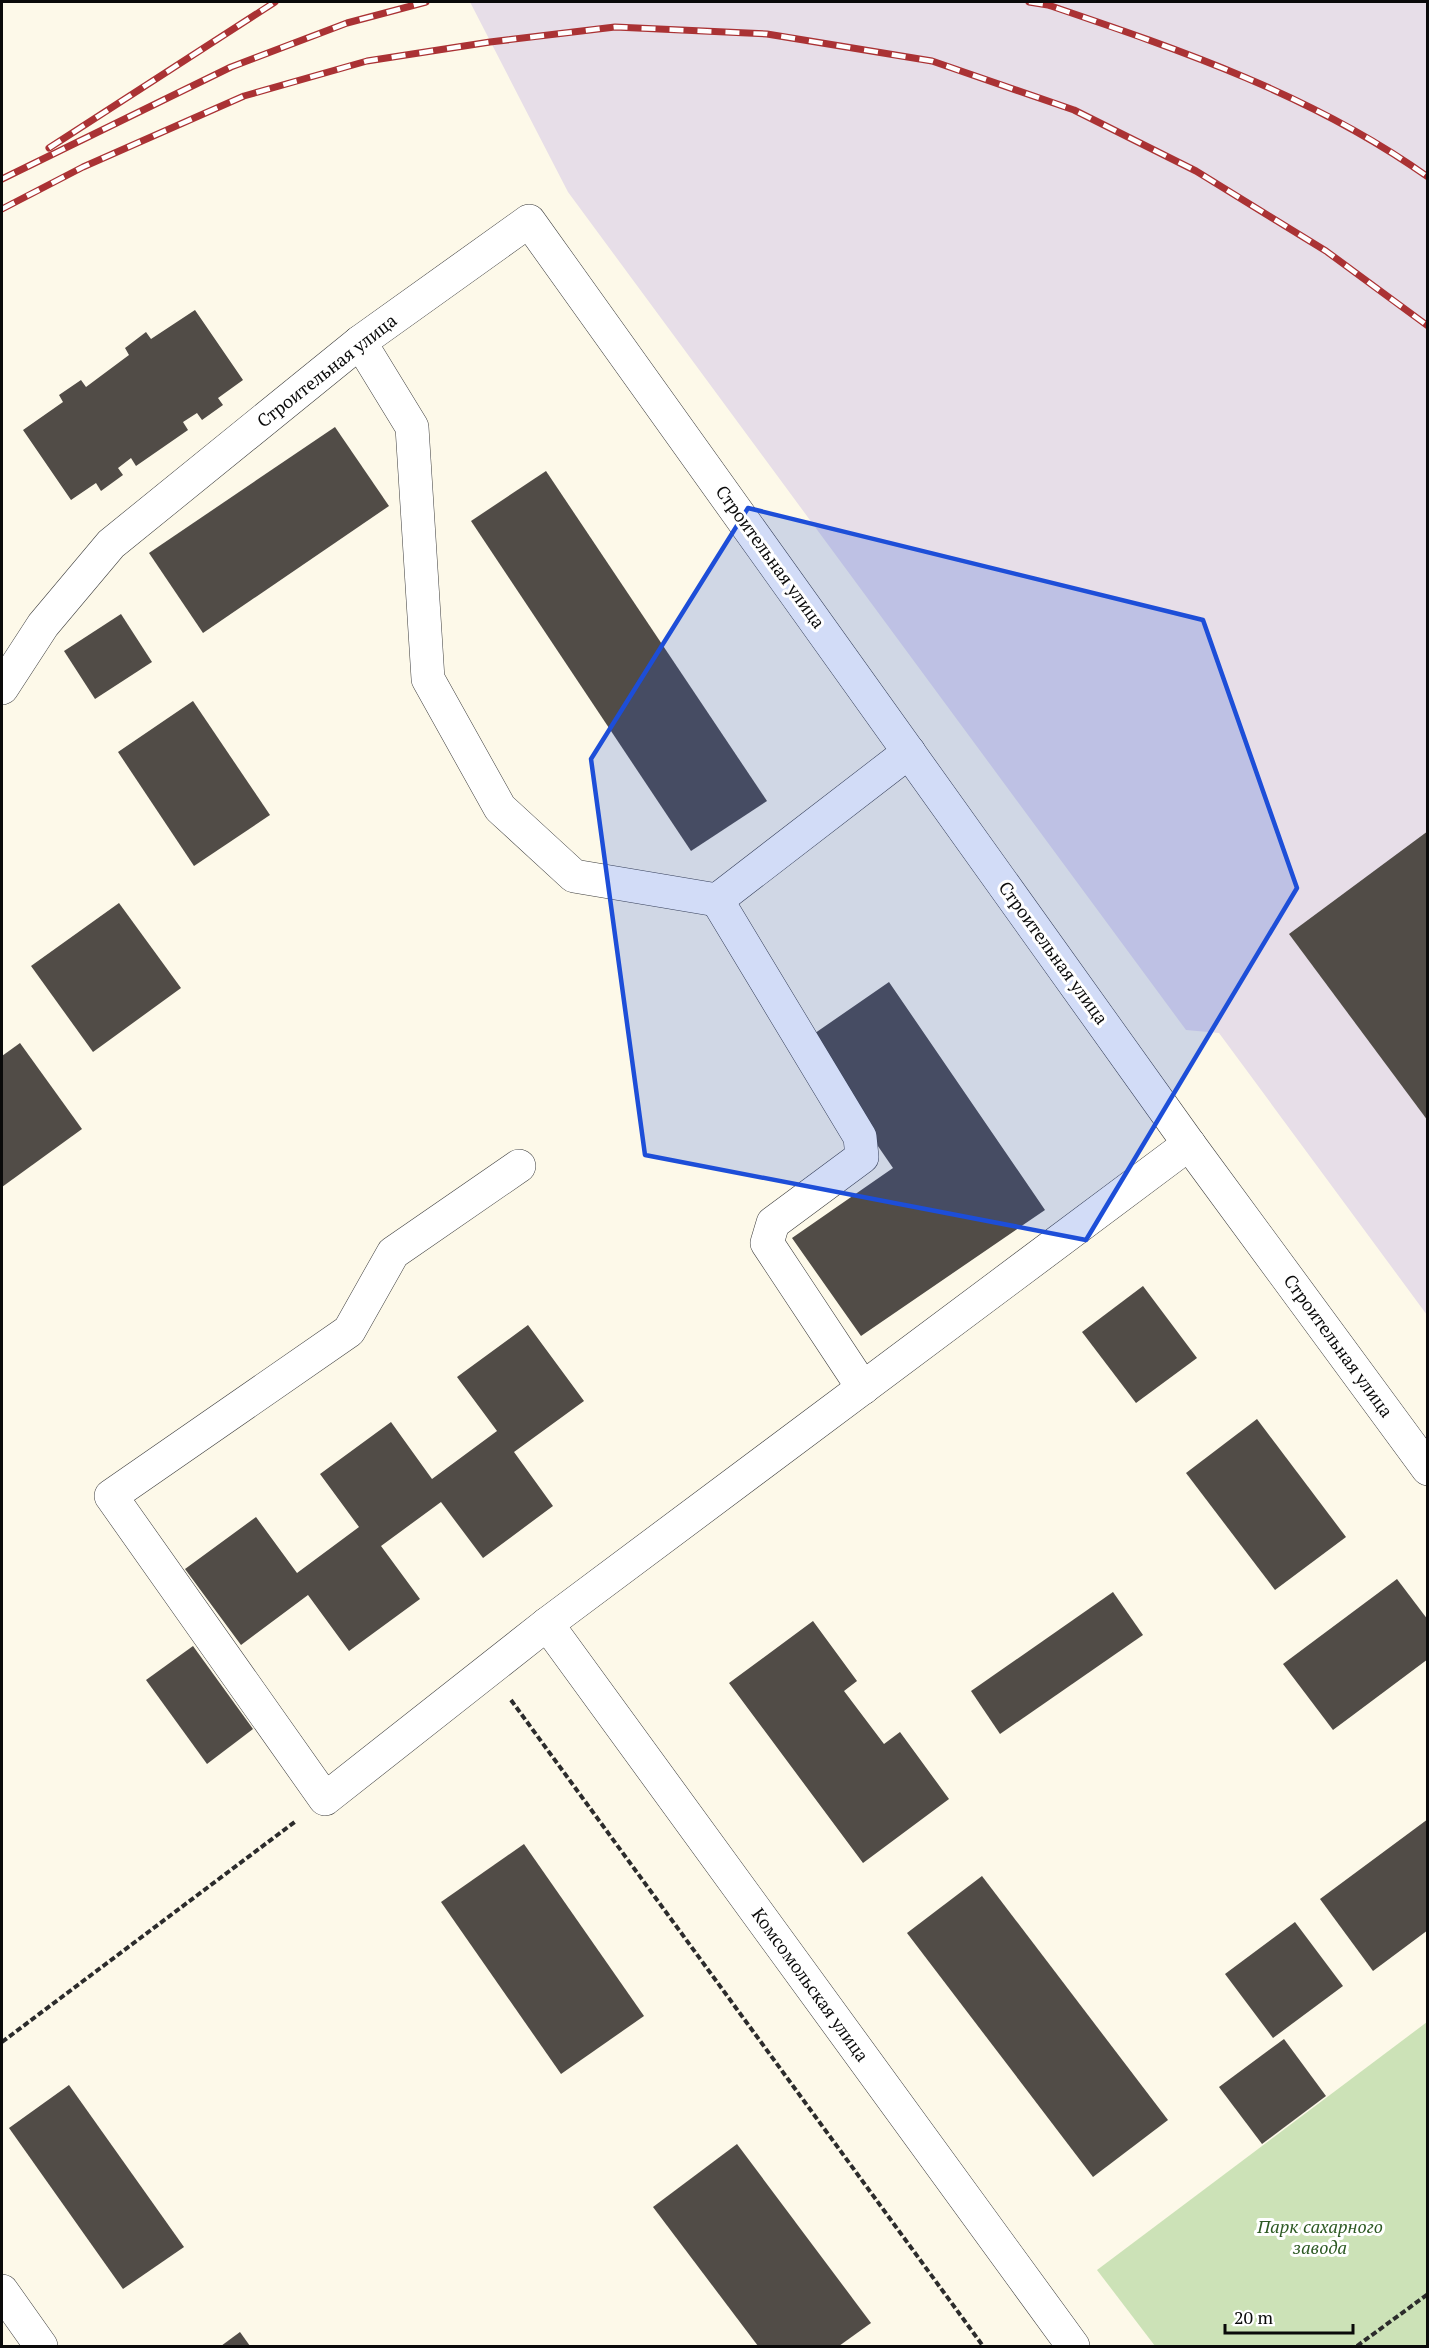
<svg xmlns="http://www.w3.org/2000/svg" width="1429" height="2348" viewBox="0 0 1429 2348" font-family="'PT Serif',serif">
	<rect width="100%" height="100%" fill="#fdf9e9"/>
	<polygon fill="#e7dee8" points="470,2 1427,2 1427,1315 1219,1033 1186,1030 568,192"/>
	<polygon fill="#cce2b7" points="1427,2022 1427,2346 1155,2346 1097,2270"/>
	<g fill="#514c47">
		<polygon points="195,310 243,380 218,398 223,405 202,420 197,413 183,422 188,430 136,466 131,458 118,468 123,475 101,491 96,483 71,500 23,430 63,402 59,395 81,380 86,387 129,355 125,348 146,332 151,339"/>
		<polygon points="335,427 389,506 203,633 149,553"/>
		<polygon points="546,471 767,801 691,851 471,521"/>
		<polygon points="121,614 152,662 95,699 64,651"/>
		<polygon points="193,701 270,815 194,866 118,752"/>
		<polygon points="1428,831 1428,1121 1289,934"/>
		<polygon points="119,903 181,988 93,1052 31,966"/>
		<polygon points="889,982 1045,1210 861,1336 792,1238 893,1168 805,1040"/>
		<polygon points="20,1043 82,1129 2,1187 2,1056"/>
		<polygon points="1143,1286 1197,1358 1136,1403 1082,1332"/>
		<polygon points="528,1325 584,1401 514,1452 553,1506 483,1558 441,1502 381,1546 420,1599 349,1651 308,1595 241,1645 185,1569 256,1517 297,1573 359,1527 320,1474 391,1422 432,1479 497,1431 457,1377"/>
		<polygon points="1257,1419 1346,1537 1275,1590 1186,1473"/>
		<polygon points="1397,1579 1428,1620 1428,1659 1333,1730 1283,1664"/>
		<polygon points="1113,1592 1143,1635 1000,1734 971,1691"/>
		<polygon points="813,1621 857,1681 844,1691 884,1744 900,1732 949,1799 863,1863 729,1683"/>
		<polygon points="193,1646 253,1729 207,1764 146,1680"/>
		<polygon points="1428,1819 1428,1930 1373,1971 1320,1899"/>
		<polygon points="524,1844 644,2016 561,2074 441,1902"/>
		<polygon points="982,1876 1168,2120 1093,2177 907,1933"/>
		<polygon points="1295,1922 1343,1986 1273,2038 1225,1974"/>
		<polygon points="1284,2039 1326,2096 1262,2144 1219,2087"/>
		<polygon points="69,2085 184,2247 123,2289 9,2128"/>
		<polygon points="737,2144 871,2323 839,2346 758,2346 653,2207"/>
		<polygon points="240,2332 250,2346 221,2346"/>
	</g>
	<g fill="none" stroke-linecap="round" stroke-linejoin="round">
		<defs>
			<g id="minor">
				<polyline points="360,342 412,427 428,679 500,808 574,876 717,900 909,752"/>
				<polyline points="2,688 43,625 111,544 360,342 529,221 1189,1144 1428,1469"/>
				<polyline points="717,900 860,1137 862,1157 773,1223 767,1243 863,1388"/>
				<polyline points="519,1166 393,1253 349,1331 111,1496 325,1799 547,1624 1189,1144"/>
				<polyline points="547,1624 1073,2346"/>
				<polyline points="2,2291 41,2346"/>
			</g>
		</defs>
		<use href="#minor" stroke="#3d3d3d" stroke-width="34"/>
		<g stroke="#2c2c2c" stroke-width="4" stroke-dasharray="6 3" stroke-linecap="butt">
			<polyline points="511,1700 983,2346"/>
			<polyline points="2,2042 296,1821"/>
			<polyline points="1357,2346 1428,2294"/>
		</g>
		<use href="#minor" stroke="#fff" stroke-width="33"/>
		<defs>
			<g id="rail">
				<path d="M1029 2 1048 5C1180 50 1313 95 1428 177"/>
				<polyline points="49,148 275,2"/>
				<polyline points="2,179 231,67 347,23 426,2"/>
				<polyline points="2,209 83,167 244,96 367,61 490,42 615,27 767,34 932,61 1074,110 1196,171 1326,251 1428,326"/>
			</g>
		</defs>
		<use href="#rail" stroke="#aa3234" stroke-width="7"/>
		<use href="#rail" stroke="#fff" stroke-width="4.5" stroke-dasharray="14" stroke-linecap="butt"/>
	</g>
	<path fill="#1d4ed8" fill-opacity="0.2" stroke="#1d4ed8" stroke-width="4.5" stroke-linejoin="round" d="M748 508 1203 620 1297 888 1086 1240 645 1155 591 759Z"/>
	<g text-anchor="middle" stroke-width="6" stroke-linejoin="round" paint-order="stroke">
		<g font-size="18" fill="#0a0a0a" stroke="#fff">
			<text transform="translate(327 371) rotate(-38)" y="6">Строительная улица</text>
			<text transform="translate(770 557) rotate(54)" y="6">Строительная улица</text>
			<text transform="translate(1053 953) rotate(54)" y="6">Строительная улица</text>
			<text transform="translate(1338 1346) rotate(54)" y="6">Строительная улица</text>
			<text transform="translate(810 1985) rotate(54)" y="6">Комсомольская улица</text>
		</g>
		<g font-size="18" font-style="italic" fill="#2c5922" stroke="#fff">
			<text x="1320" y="2233">Парк сахарного<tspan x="1320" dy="21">завода</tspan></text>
		</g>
	</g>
	<rect width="1429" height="2348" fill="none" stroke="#0a0a0a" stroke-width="6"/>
	<path d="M1225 2324v9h128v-9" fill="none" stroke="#0a0a0a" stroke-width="3"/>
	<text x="1234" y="2324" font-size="18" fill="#0a0a0a" stroke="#ffffff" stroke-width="4.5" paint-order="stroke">20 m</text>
</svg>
